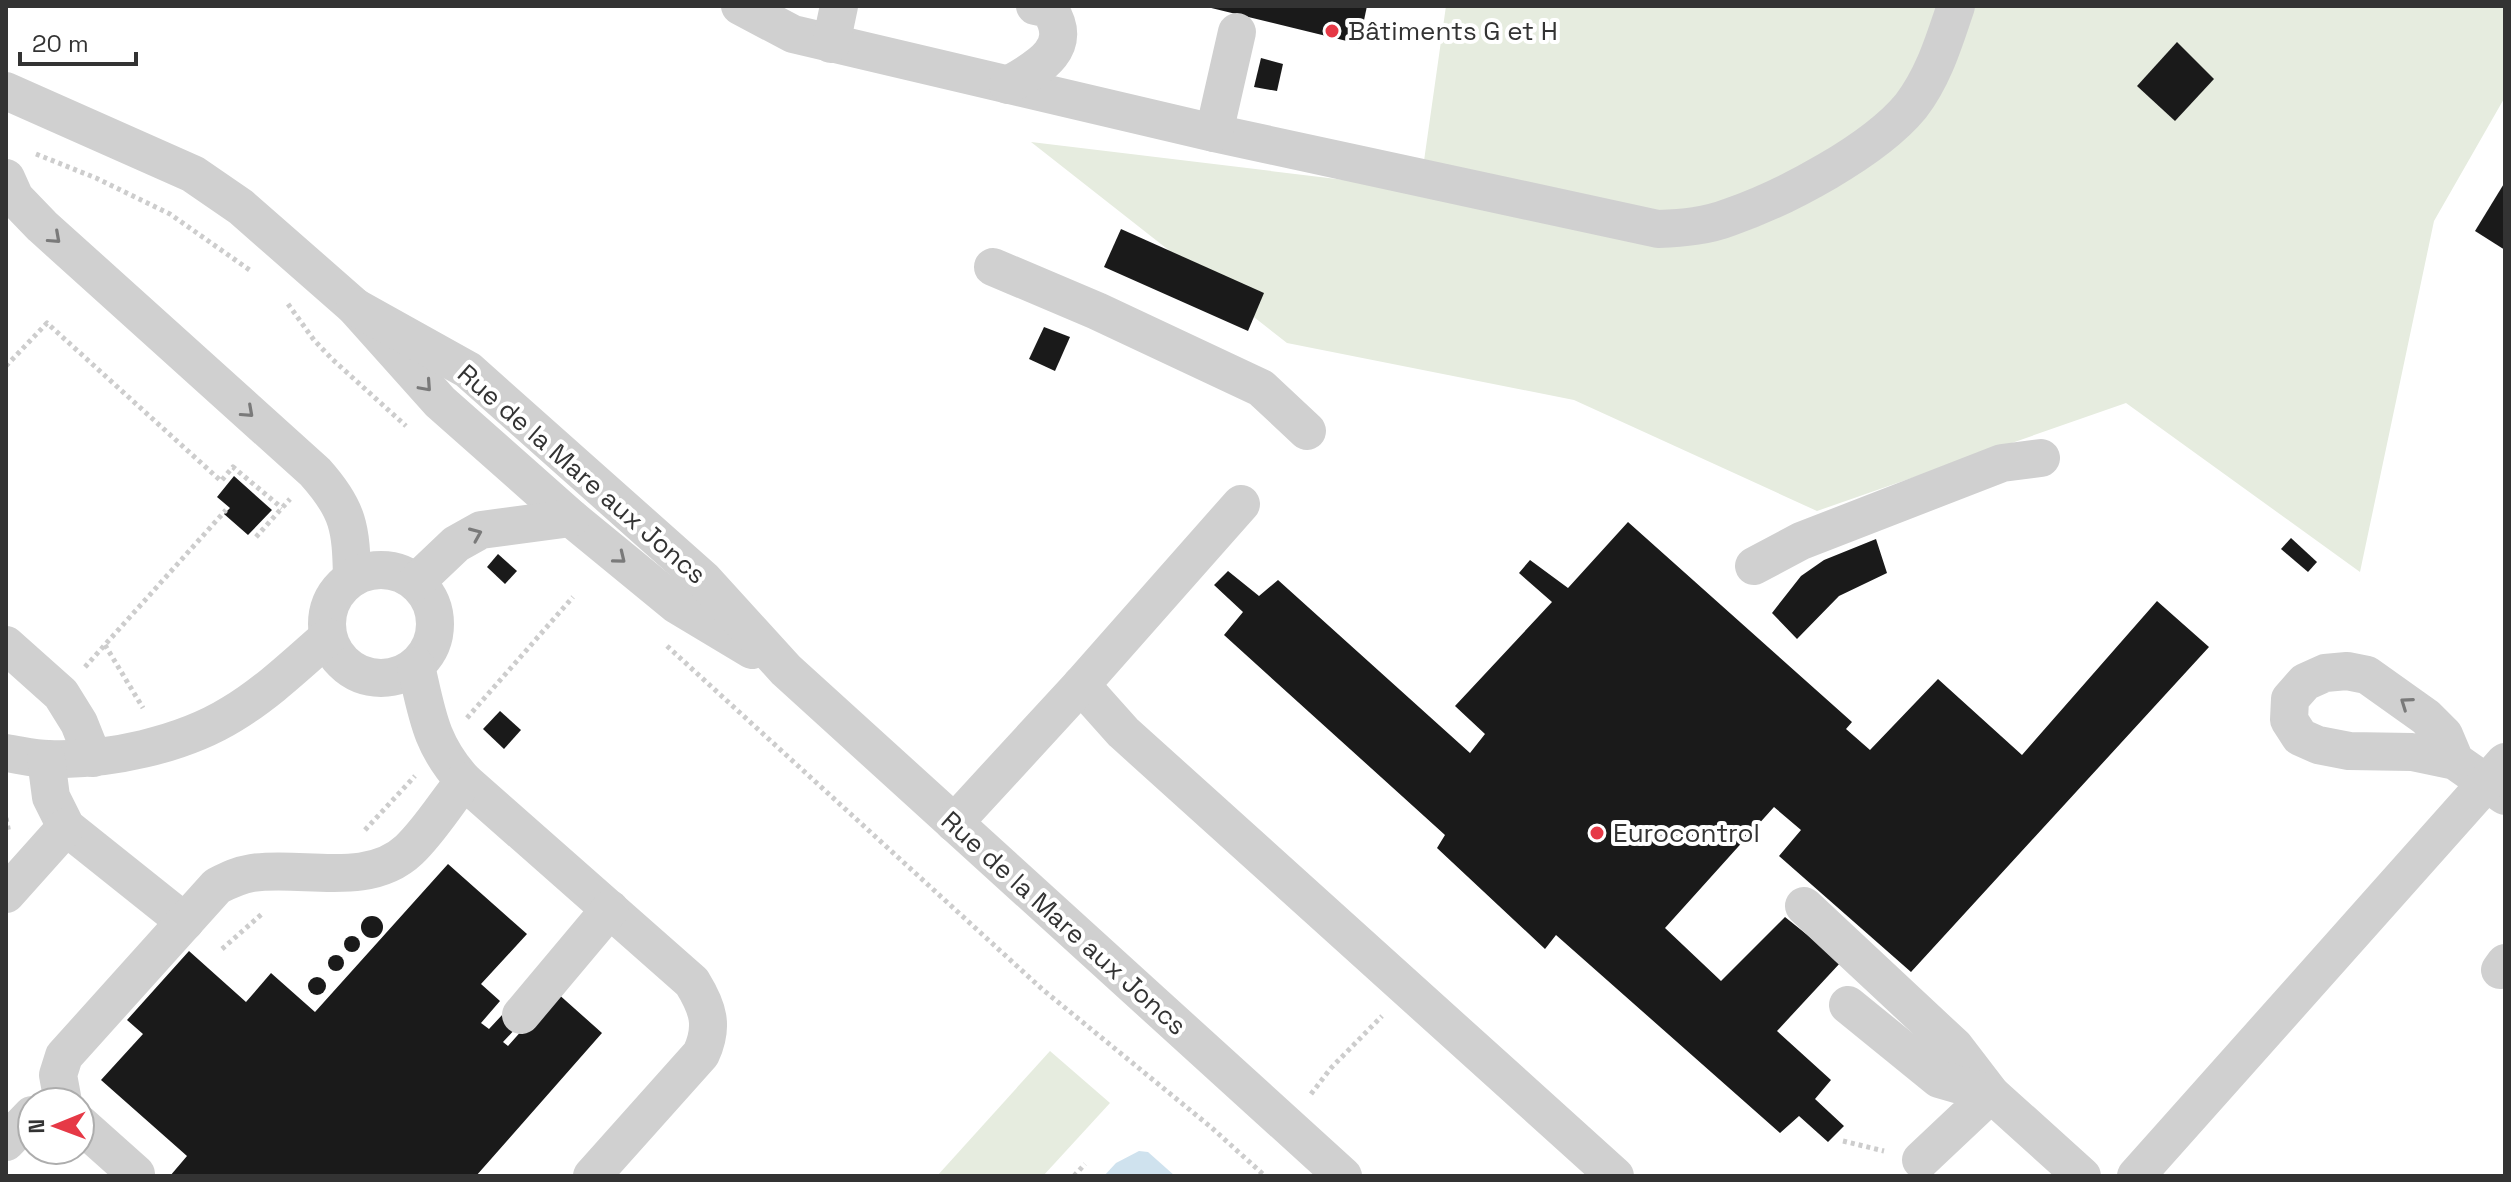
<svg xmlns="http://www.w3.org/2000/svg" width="2511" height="1182" viewBox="0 0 2511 1182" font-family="'Space Grotesk',sans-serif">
	<rect width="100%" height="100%" fill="#fff"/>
	<g fill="#e6ecdf">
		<polygon points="1446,6 2505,6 2505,97 2434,221 2360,572 2126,403 1817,511 1574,400 1287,343 1031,142 1420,189"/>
		<polygon points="1050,1051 1110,1103 1043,1176 937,1176"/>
	</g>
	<polygon fill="#cfe2ee" points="1139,1151 1148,1152 1175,1176 1104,1176 1116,1163"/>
	<g fill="#1a1a1a">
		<polygon points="1203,6 1367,6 1359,44"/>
		<polygon points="2177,42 2214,79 2175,121 2137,86"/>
		<polygon points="1261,58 1283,64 1277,91 1254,87"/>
		<polygon points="2505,182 2505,250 2475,231"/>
		<polygon points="1121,229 1264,293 1248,331 1104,267"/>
		<polygon points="1044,327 1070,337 1055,371 1029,359"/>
		<polygon points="234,476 272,510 248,535 224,514 230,508 217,497"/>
		<polygon points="1628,522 1852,722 1846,729 1870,750 1938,679 2022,755 2157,601 2209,647 1911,972 1779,856 1801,830 1774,807 1665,928 1721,981 1785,917 1841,962 1777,1031 1831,1080 1815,1099 1844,1126 1828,1142 1799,1116 1780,1133 1556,935 1545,949 1437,848 1445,835 1224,635 1243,612 1214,585 1228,571 1259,596 1278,580 1470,753 1485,734 1455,706 1552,602 1519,573 1530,560 1568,588"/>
		<polygon points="2291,538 2317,562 2308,572 2281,549"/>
		<polygon points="1876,539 1887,573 1839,596 1797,639 1772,613 1801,576 1824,560"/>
		<polygon points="498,554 517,571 505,584 487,567"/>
		<polygon points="500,711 521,730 504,749 483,729"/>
		<polygon points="448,864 527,934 481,984 500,1001 481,1023 489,1029 503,1014 517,1027 503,1042 508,1046 556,992 602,1033 476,1176 170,1176 187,1156 101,1080 143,1034 127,1020 189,951 246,1002 271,973 315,1012"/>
		<circle cx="372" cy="927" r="11"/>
		<circle cx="352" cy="944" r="8"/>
		<circle cx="336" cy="963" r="8"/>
		<circle cx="317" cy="986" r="9"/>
	</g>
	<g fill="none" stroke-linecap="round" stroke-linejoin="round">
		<g stroke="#cdcdcd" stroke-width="5" stroke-dasharray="4 4" stroke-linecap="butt">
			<polyline points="36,154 96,178 170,214 251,271"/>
			<polyline points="288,304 314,340 332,359 406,426"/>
			<polyline points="6,366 47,323 221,481 233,467 282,508"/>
			<polyline points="256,537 290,499"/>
			<polyline points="105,645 143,708"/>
			<polyline points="667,646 1042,989 1212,1128 1265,1176"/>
			<polyline points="85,667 226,510"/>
			<polyline points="467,718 573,597"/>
			<polyline points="6,818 9,833"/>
			<polyline points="365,830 415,776"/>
			<polyline points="222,949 263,913"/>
			<polyline points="1311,1094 1331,1068 1382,1016"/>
			<polyline points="1843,1141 1884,1151"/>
			<polyline points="1074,1176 1085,1164"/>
		</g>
		<g stroke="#d0d0d0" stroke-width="38">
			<path d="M740 6 793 34 1214 133 1658 229C1683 228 1707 226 1730 217 1785 198 1874 151 1911 106 1934 76 1944 41 1956 6"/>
			<polyline points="831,44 839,6"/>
			<path d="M1008 85C1038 68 1076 48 1049 9L1035 6"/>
			<polyline points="6,91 193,174 241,207 355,307 440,402 571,518 677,605 752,650"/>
			<polyline points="1214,133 1237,32"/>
			<path d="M6 178 15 198 42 226 315 472C349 510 351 528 352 578"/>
			<polyline points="993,267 1097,311 1261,388 1307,431"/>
			<polyline points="355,307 468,370 704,580 786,670 1343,1176"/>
			<polyline points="1754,566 1801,541 2002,463 2041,458"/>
			<circle cx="381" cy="624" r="54"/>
			<polyline points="416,582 456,544 481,530 571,518"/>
			<polyline points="6,645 61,694 79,723 93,758"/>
			<path d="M416 666C427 713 430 744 464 781L692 982C708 1008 714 1026 701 1054L592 1176"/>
			<polyline points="1081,685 1123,732 1615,1176"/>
			<path d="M6 753C20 755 35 759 49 759 107 761 182 745 232 714 267 693 297 664 328 637"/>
			<polyline points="46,759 51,797 66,827 185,922"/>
			<polyline points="2455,761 2444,735 2426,717 2367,675 2347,671 2325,673 2305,682 2290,699 2289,720 2300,737 2318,745 2349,751 2412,752 2455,761 2505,796"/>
			<polyline points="954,823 1081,685 1241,504"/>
			<polyline points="6,894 66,827"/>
			<polyline points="1804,906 1955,1047 1991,1094 2082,1176"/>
			<polyline points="2500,970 2505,963"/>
			<polyline points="1848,1005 1939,1079 1991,1094 1921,1160"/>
			<polyline points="521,1015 610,909"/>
			<path d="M63 1102 58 1075 64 1056 217 886C229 880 239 875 252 873 301 865 368 889 409 850 430 830 446 803 464 781"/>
			<polyline points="80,1124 136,1174"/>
			<polyline points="6,1142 32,1115"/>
			<polyline points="2136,1176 2505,762"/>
		</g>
	</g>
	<defs><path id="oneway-chevron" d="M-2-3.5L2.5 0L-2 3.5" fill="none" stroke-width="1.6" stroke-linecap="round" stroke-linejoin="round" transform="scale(2)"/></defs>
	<g stroke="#7a7a7a">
		<use href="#oneway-chevron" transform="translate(55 238) rotate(42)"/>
		<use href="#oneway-chevron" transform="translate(426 386) rotate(48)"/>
		<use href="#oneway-chevron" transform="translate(248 412) rotate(42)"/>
		<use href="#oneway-chevron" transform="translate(476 534) rotate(-23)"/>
		<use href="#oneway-chevron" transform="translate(620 558) rotate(39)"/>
		<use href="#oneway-chevron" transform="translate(2406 703) rotate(-145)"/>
	</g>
	<g fill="#e63946" stroke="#fff" stroke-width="3">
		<circle cx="1332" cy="31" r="8"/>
		<circle cx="1597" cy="833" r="8"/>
	</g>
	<g text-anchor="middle" stroke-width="8" stroke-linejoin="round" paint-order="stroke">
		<g font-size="26" fill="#333" stroke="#fff" text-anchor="start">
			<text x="1348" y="40">Bâtiments G et H</text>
			<text x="1613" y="842">Eurocontrol</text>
		</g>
		<g font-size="26" fill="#333" stroke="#fff">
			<text transform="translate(582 474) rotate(41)" y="9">Rue de la Mare aux Joncs</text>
			<text transform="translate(1064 923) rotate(42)" y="9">Rue de la Mare aux Joncs</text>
		</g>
	</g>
	<rect width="2511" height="1182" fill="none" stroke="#333333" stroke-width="16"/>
	<g transform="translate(56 1126) rotate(269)"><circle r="38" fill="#ffffff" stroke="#adadad" stroke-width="2"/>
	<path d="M0-6L14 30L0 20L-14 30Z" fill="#e63946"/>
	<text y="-12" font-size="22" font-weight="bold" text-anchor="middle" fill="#333333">N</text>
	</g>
	<path d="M20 52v12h116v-12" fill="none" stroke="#333333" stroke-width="4"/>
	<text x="32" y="52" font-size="24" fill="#333333" stroke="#ffffff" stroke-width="6" paint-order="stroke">20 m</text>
</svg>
